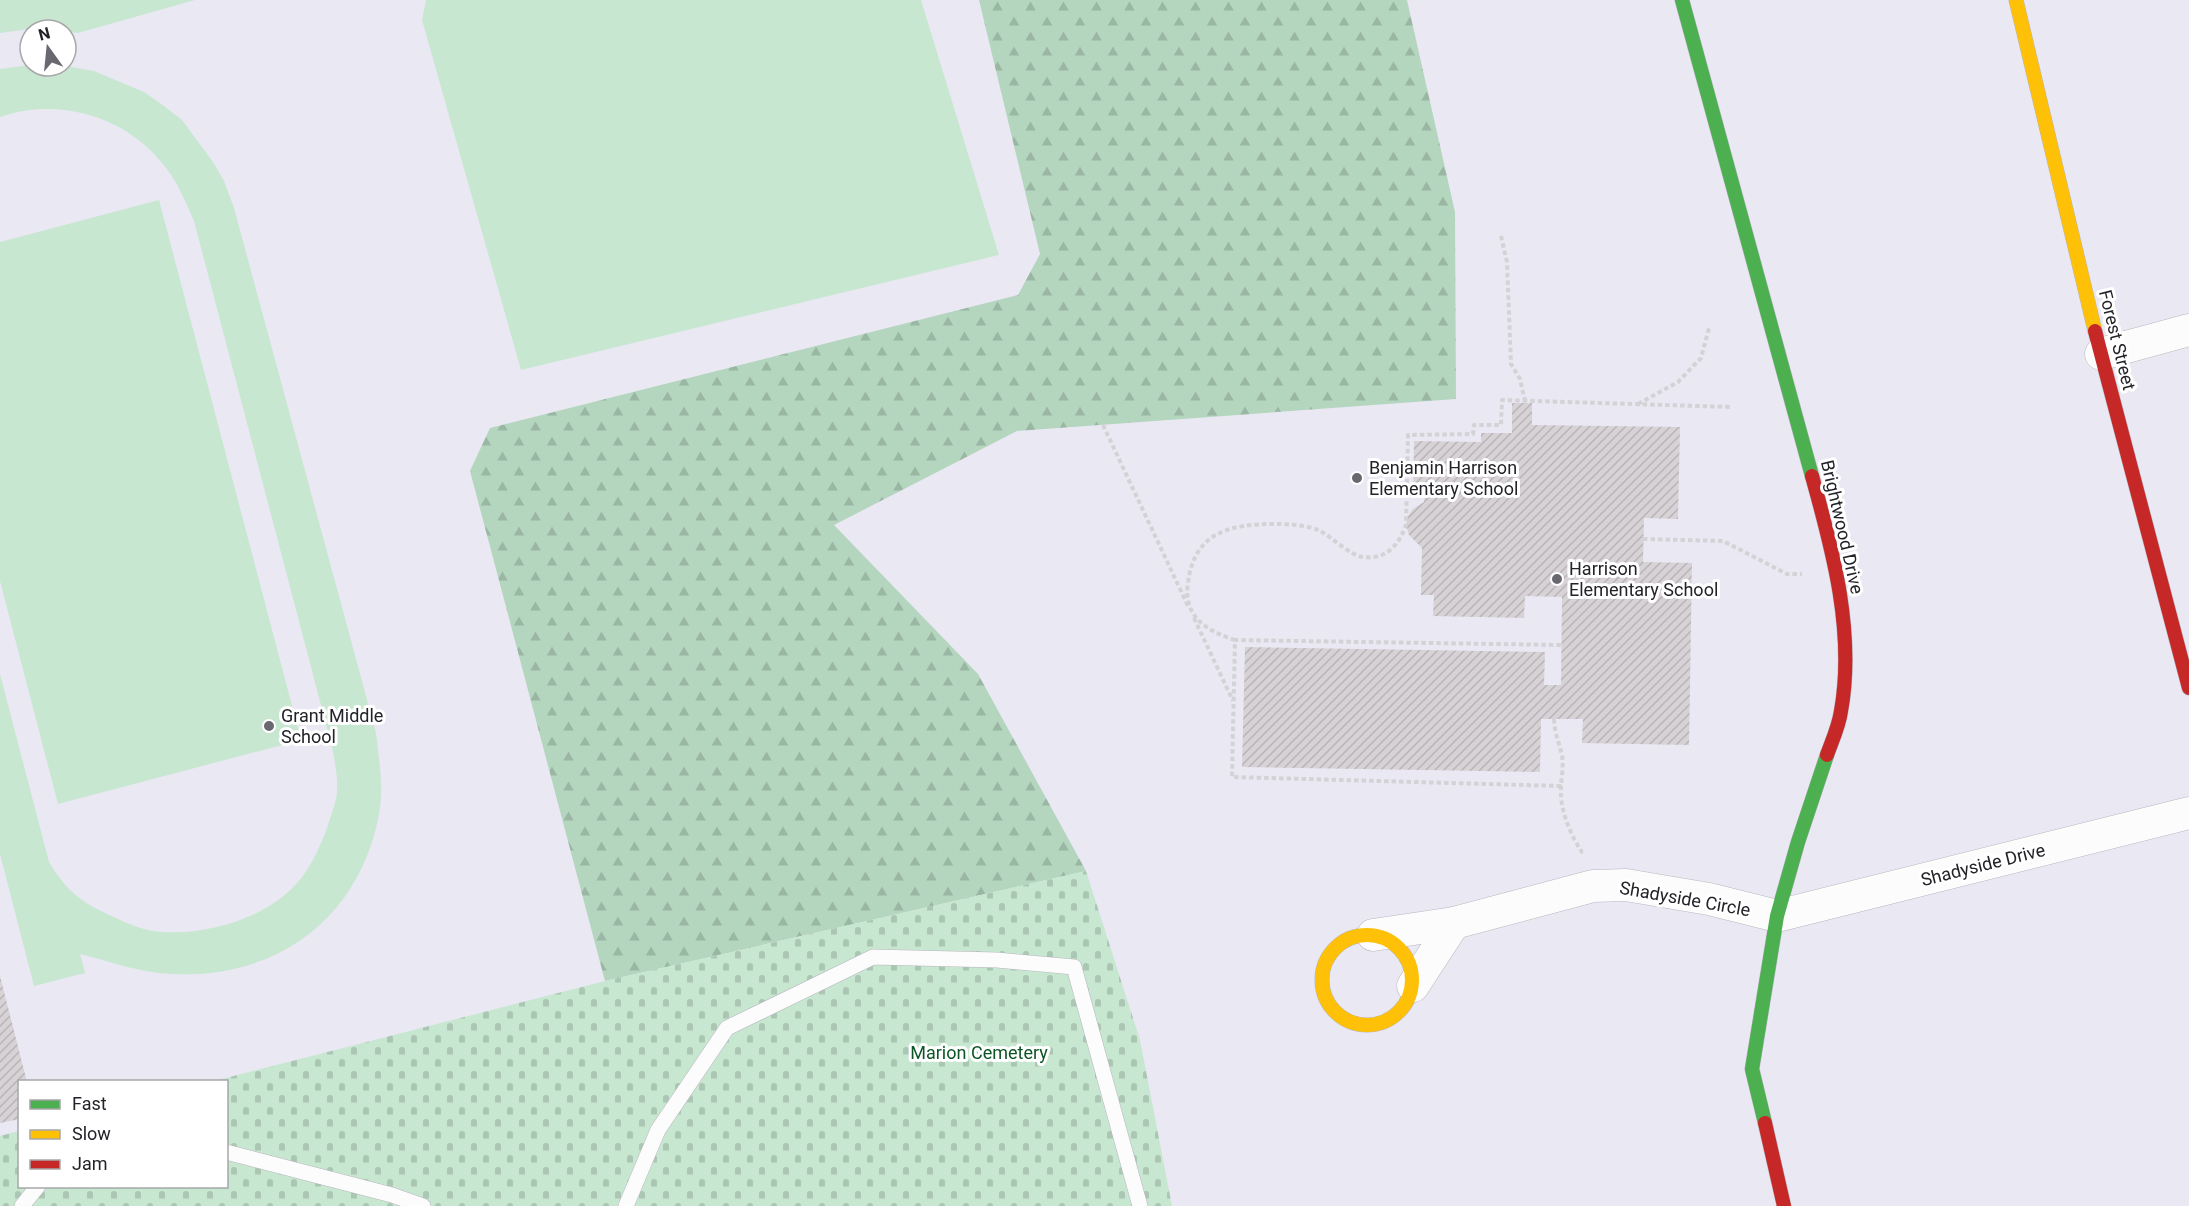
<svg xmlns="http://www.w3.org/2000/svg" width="2189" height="1206" viewBox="0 0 2189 1206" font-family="Roboto,sans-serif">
	<defs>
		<pattern id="forest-firs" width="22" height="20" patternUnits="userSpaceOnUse" patternTransform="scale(1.5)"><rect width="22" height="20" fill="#b4d6bf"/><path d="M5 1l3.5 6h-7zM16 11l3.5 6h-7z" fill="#9ab7a4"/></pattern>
		<pattern id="cemetery-stones" width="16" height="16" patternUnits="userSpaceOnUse" patternTransform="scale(1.5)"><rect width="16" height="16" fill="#c7e7d1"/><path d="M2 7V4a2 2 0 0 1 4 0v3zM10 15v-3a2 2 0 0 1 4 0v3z" fill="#abc6b3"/></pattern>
		<pattern id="building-hatch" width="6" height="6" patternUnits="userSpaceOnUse" patternTransform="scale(1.5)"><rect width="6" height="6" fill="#d7d2d5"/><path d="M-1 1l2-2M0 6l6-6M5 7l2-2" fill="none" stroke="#b8b4b7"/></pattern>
	</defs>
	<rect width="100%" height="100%" fill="#eae8f3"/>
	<polygon fill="url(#forest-firs)" points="979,0 1407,0 1455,212 1456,399 1017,431 834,525 978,674 1086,871 605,981 470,471 490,428 1018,295 1040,254"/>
	<polygon fill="url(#cemetery-stones)" points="1086,871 1140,1040 1172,1206 0,1206 0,1136 19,1131 20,1186 226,1186 226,1082 214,1081 605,981"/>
	<g fill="#c7e7d1">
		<polygon points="0,0 195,0 78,33 66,32 66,30 30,29 0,33"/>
		<polygon points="426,0 921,0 999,255 521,370 422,20"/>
		<path d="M30 65 66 66 94 71 144 92 164 106 182 120 213 162 224 181 234 208 376 733C379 759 384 787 379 814 360 918 277 979 173 974 141 973 111 962 80 954L85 973 34 986 0 854V674L49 862C67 892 82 903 114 917 128 924 145 931 162 932 209 935 272 917 302 877 313 863 321 844 327 828 330 817 336 804 337 793 338 777 335 762 332 747L194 221C186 203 178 183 166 168 129 117 59 96 0 117V69Z"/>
		<polygon points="159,200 301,740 58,804 0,581 0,242"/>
	</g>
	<g fill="url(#building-hatch)">
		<polygon points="1512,403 1532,403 1532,425 1680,427 1678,519 1644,518 1643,562 1692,563 1689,745 1582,743 1583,719 1541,719 1540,772 1242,767 1245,647 1545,652 1544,685 1561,685 1562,597 1525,596 1524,618 1433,616 1434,595 1421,595 1422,548 1409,535 1406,525 1408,516 1413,509 1424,502 1425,494 1413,494 1414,441 1481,442 1481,433 1512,433"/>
		<polygon points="0,976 27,1082 20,1082 20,1119 0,1123"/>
	</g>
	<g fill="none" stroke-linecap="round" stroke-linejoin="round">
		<defs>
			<g id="lane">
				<polyline points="226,1152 392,1195 423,1206"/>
				<polyline points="22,1206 38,1186"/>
				<polyline points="626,1206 658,1130 727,1028 873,957 997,960 1074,967 1140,1206"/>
			</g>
			<g id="street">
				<polyline points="2101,354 2189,330"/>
				<polyline points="1373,935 1454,923 1593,886 1626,885 1709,899 1777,916 2189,813"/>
				<polyline points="1413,986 1454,923"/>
			</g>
			<g id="fast">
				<polyline points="1682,0 1812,476"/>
				<polyline points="1765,1123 1752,1069 1777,916 1798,842 1827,755"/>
			</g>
			<g id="slow">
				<polyline points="2016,0 2095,331"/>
				<circle cx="1367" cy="980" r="45"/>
			</g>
			<g id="jam">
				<polyline points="2095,331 2189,688"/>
				<path d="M1812 476C1833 551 1855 633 1841 711 1839 726 1832 741 1827 755"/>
				<polyline points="1765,1123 1784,1206"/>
			</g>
		</defs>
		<use href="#lane" stroke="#b8b6bf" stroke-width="16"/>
		<use href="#street" stroke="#b8b6bf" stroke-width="33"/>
		<use href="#fast" stroke="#b8b6bf" stroke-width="15"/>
		<use href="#slow" stroke="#b8b6bf" stroke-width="15"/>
		<use href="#jam" stroke="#b8b6bf" stroke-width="15"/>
		<g stroke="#d3d3d6" stroke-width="4" stroke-dasharray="4.5 3" stroke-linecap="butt">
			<polyline points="1501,236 1507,262 1511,364 1520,379 1525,401"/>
			<polyline points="1638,404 1678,382 1701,358 1709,328"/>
			<polyline points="1103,425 1188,606"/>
			<polyline points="1643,539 1723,541 1787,574 1802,574"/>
			<polyline points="1194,618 1233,701"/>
			<path d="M1235 640C1207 631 1183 617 1188 583 1194 532 1230 524 1275 524 1289 524 1308 525 1320 531 1332 537 1351 556 1363 557 1386 560 1399 545 1406 525L1408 435 1473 434 1474 425H1501L1502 400 1731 407"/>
			<path d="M1554 719C1555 736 1559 741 1562 756 1564 766 1561 779 1561 789 1560 810 1570 834 1582 852H1586"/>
			<polyline points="1561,786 1232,777 1235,640 1561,645"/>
		</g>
		<use href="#lane" stroke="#fcfcfd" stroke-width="15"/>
		<use href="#street" stroke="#fcfcfd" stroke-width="32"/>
		<use href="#fast" stroke="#4caf50" stroke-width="14"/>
		<use href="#slow" stroke="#ffc107" stroke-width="14"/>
		<use href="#jam" stroke="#c62828" stroke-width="14"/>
	</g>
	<g fill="#696770" stroke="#fff" stroke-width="2">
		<circle cx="1357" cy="478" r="6"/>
		<circle cx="1557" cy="579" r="6"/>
		<circle cx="269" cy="726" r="6"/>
	</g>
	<g text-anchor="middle" stroke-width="6" stroke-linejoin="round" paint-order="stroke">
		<g font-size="18" fill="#232229" stroke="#fff">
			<text transform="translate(2117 340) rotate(76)" y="6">Forest Street</text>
			<text transform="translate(1842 527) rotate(77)" y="6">Brightwood Drive</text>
			<text transform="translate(1983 865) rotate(-14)" y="6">Shadyside Drive</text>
			<text transform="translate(1685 899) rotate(10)" y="6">Shadyside Circle</text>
		</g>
		<g font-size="18" fill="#232229" stroke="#fff" text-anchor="start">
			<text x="1369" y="474">Benjamin Harrison<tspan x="1369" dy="21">Elementary School</tspan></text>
			<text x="1569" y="575">Harrison<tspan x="1569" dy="21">Elementary School</tspan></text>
			<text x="281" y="722">Grant Middle<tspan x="281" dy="21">School</tspan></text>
		</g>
		<g font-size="18" fill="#0d5526" stroke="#fff">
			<text x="979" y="1059">Marion Cemetery</text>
		</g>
	</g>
	<rect x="18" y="1080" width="210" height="108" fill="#ffffff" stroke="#a7a7a9" stroke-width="1.5"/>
	<rect x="30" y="1100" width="30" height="9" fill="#4caf50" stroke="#a7a7a9" stroke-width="1.5"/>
	<text x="72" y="1110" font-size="18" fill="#232229">Fast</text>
	<rect x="30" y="1130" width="30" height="9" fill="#ffc107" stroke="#a7a7a9" stroke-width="1.5"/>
	<text x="72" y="1140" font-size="18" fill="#232229">Slow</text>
	<rect x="30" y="1160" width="30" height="9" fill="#c62828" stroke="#a7a7a9" stroke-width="1.5"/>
	<text x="72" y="1170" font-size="18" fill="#232229">Jam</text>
	<g transform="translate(48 48) rotate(345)"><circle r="28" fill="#ffffff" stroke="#a7a7a9" stroke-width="1.5"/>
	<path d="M0-4.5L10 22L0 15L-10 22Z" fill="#696770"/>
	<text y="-9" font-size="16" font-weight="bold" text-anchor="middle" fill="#232229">N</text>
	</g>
</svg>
